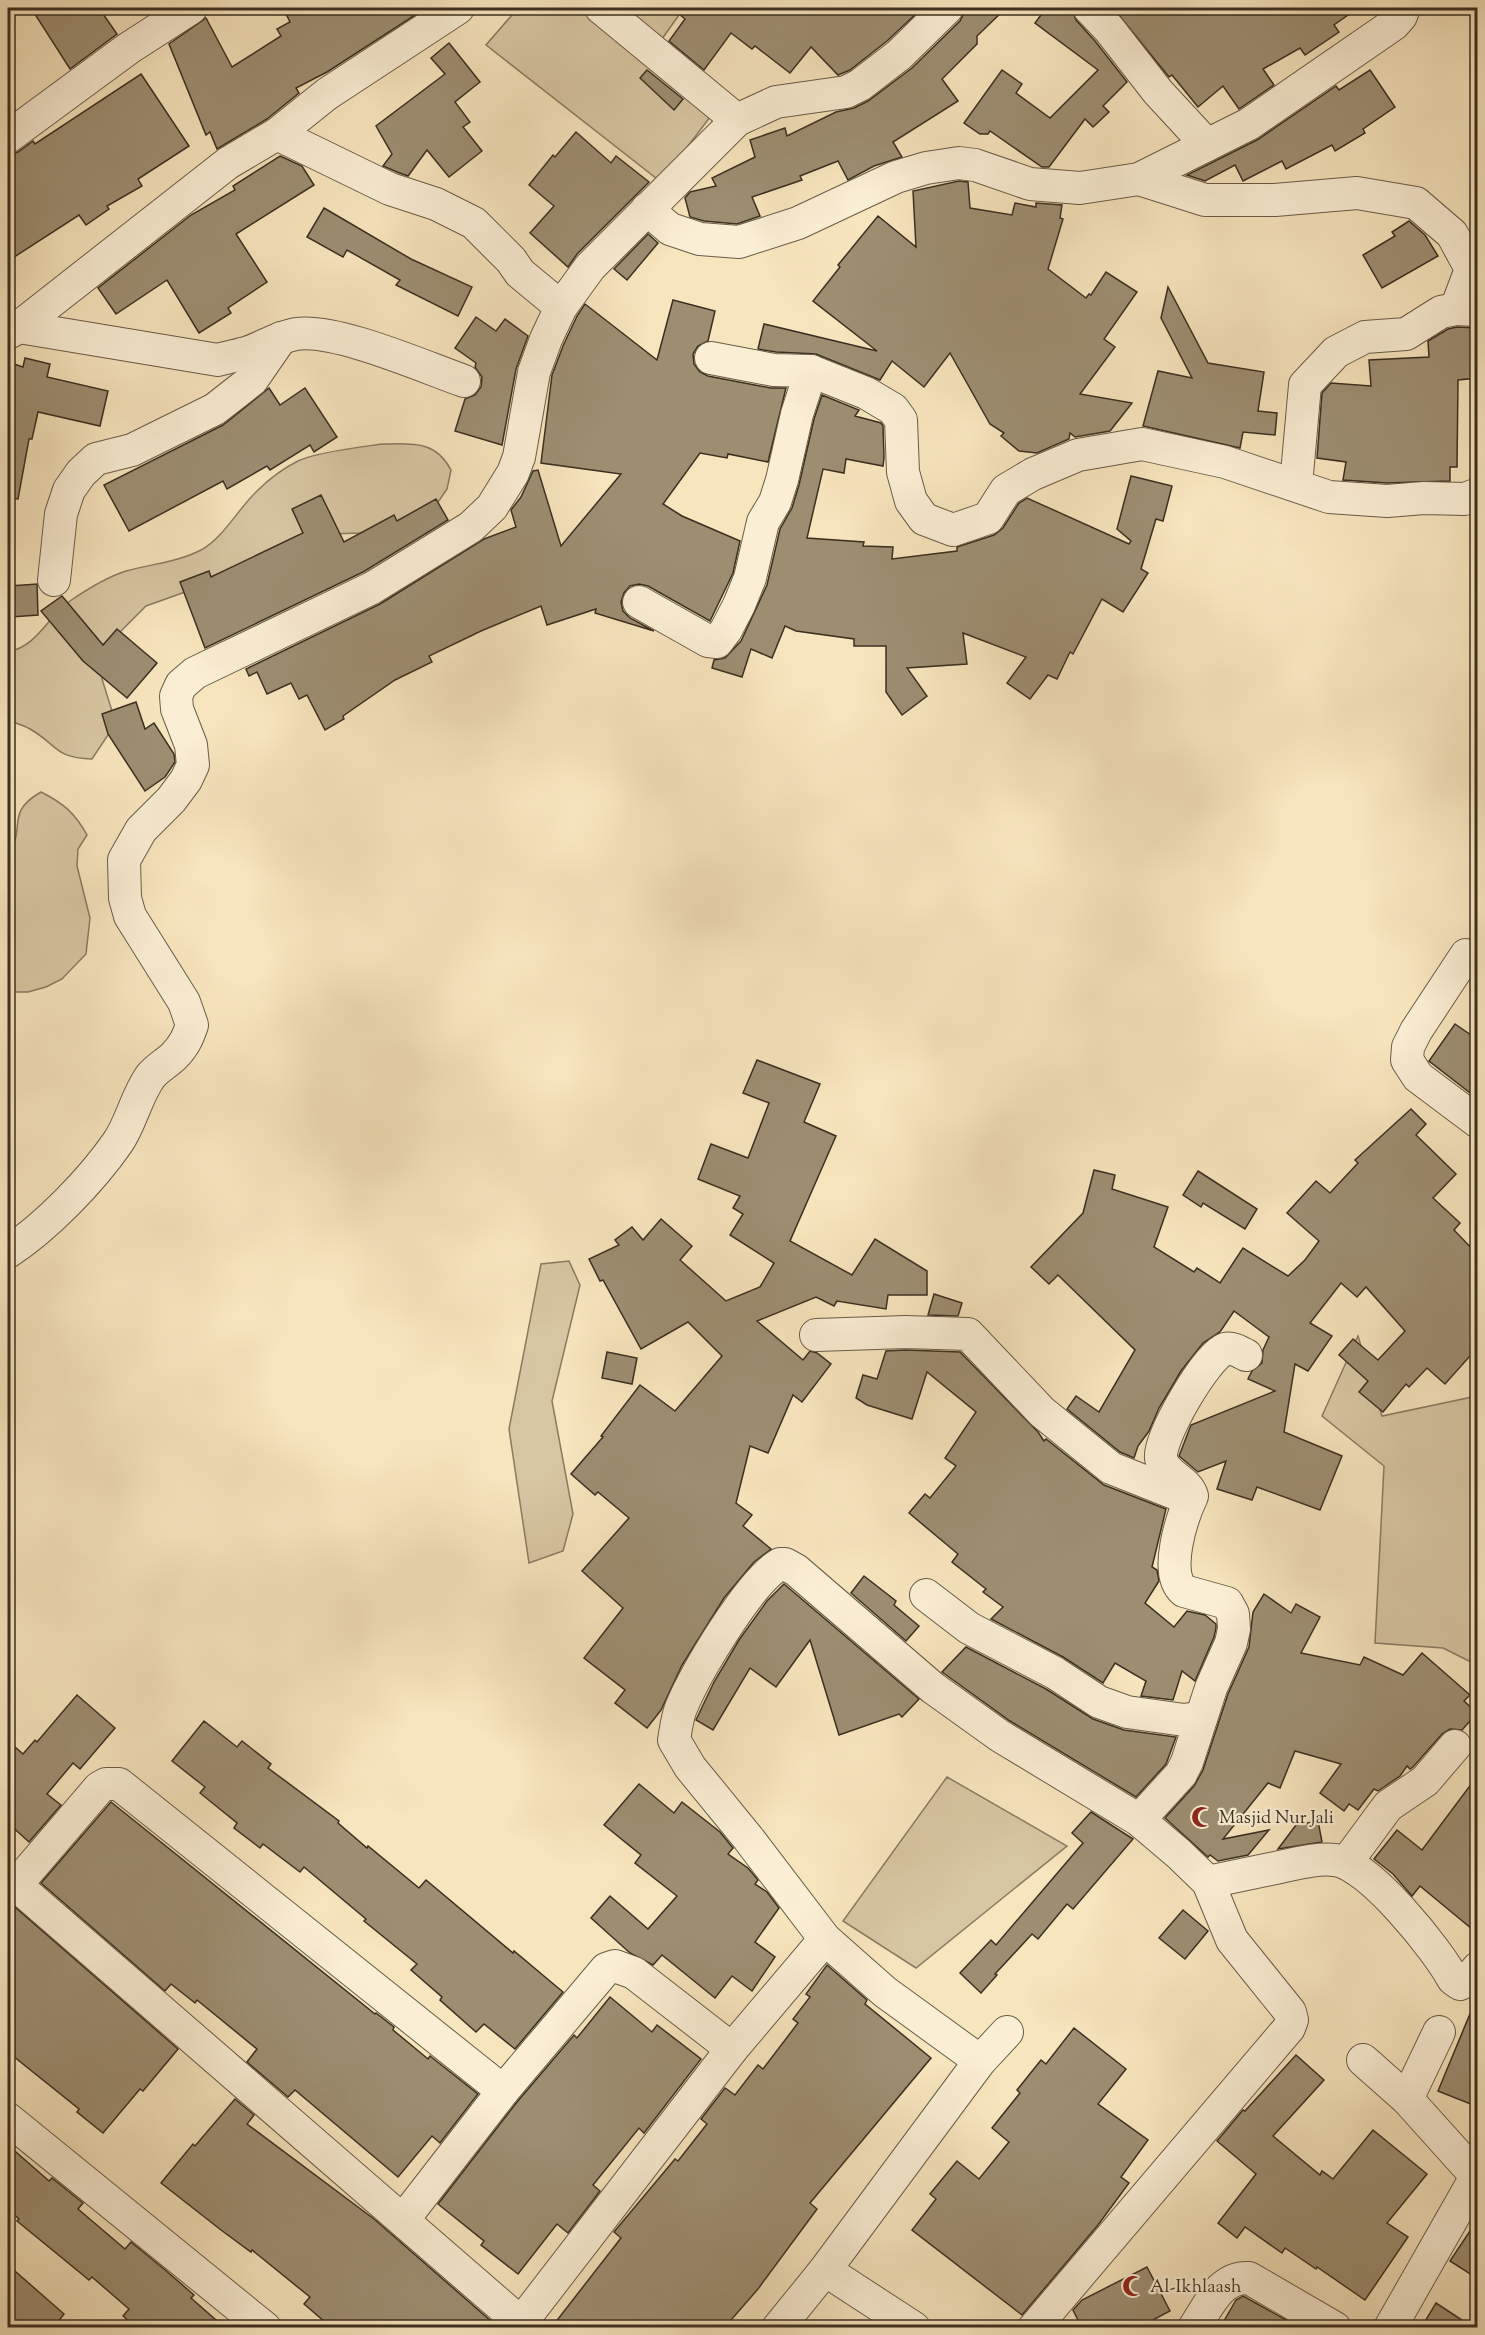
<svg xmlns="http://www.w3.org/2000/svg" width="1485" height="2335" viewBox="0 0 1485 2335" font-family="'Sorts Mill Goudy',serif">
	<rect width="100%" height="100%" fill="#f7e5bd"/>
	<filter id="stains"><feTurbulence type="fractalNoise" baseFrequency=".00333" numOctaves="4"/><feColorMatrix values="0 0 0 0 .2 0 0 0 0 .09 0 0 0 0 .02 0 0 0 .5 -.17"/></filter>
	<radialGradient id="worn" r=".72"><stop offset=".6" stop-color="#630" stop-opacity="0"/><stop offset="1" stop-color="#630" stop-opacity=".3"/></radialGradient>
	<g fill="#d7c6a2" stroke="#897a61" stroke-width="1.5">
		<polygon points="518,8 684,8 647,60 710,117 661,182 486,45"/>
		<path d="M382 444C413 444 435 440 451 470L447 489 434 508 402 527 360 533 300 535 216 581 146 606 120 632 102 661V679L112 711V729L92 759C54 758 58 745 30 729 23 725 15 723 8 720V652C38 646 47 617 70 601 86 590 107 577 126 571 151 564 178 562 201 550 224 537 238 509 257 491 268 480 284 468 298 461 316 452 361 447 382 444Z"/>
		<path d="M41 792C63 803 75 813 87 835L78 849 77 866 90 918 86 954 62 979 46 987 28 992H8V854C27 829 4 813 41 792Z"/>
		<polygon points="569,1261 580,1285 552,1401 573,1514 563,1551 529,1563 509,1429 541,1264"/>
		<polygon points="1358,1336 1382,1416 1477,1396 1477,1665 1443,1648 1375,1643 1384,1466 1322,1416"/>
		<polygon points="947,1777 1067,1846 916,1968 843,1921"/>
	</g>
	<g fill="#9d8e72" stroke="#3b2f20" stroke-width="1.5">
		<polygon points="31,8 99,8 117,34 70,69"/>
		<polygon points="283,8 426,8 327,72 296,88 299,93 267,119 217,149 210,132 206,135 169,44 206,18 232,67 281,36 277,29 290,22"/>
		<polygon points="672,8 918,8 920,10 887,41 850,70 838,75 811,47 790,73 755,46 752,49 731,33 704,70 669,41 685,19"/>
		<polygon points="964,8 1006,8 977,36 977,44 942,79 958,101 893,142 902,157 874,166 848,180 838,161 800,176 802,180 752,197 760,216 737,224 704,221 690,217 685,198 690,192 716,186 712,178 755,157 750,140 785,128 787,136 836,112 854,108 868,101 912,68 960,21 964,13"/>
		<polygon points="1046,8 1072,8 1076,20 1095,41 1127,82 1103,106 1109,112 1093,127 1085,119 1049,167 1042,167 990,131 988,134 980,134 964,123 1002,70 1022,84 1016,93 1050,118 1098,70 1035,23"/>
		<polygon points="1113,8 1358,8 1334,25 1339,32 1305,55 1300,48 1263,69 1274,85 1239,109 1223,86 1198,107 1172,75 1169,77"/>
		<polygon points="449,43 480,82 455,102 470,122 463,127 482,151 449,177 427,150 408,176 397,172 383,166 392,154 376,126 445,74 431,58"/>
		<polygon points="647,70 683,99 674,110 640,78"/>
		<polygon points="1370,70 1395,107 1363,129 1365,133 1335,151 1332,145 1286,169 1282,161 1243,181 1235,165 1205,181 1187,175 1257,140 1336,86 1339,90"/>
		<polygon points="141,74 189,146 138,179 142,186 107,206 109,209 86,225 79,215 8,261 8,155 18,152 33,141 35,144"/>
		<polygon points="576,132 611,163 616,156 649,182 577,254 568,267 530,233 554,206 529,185 553,155 555,157"/>
		<polygon points="280,156 302,166 314,185 236,234 267,282 228,308 231,313 199,333 167,280 116,314 98,288 191,215 235,190 233,186"/>
		<polygon points="959,181 968,182 970,208 1012,215 1015,203 1036,207 1036,203 1062,205 1060,218 1063,219 1048,269 1086,298 1089,294 1091,295 1106,272 1137,292 1104,339 1115,347 1080,394 1132,403 1110,431 1075,437 1070,433 1069,439 1037,453 1019,451 1001,436 1004,433 990,424 950,353 924,387 892,361 880,380 816,354 776,352 758,349 764,324 877,351 813,301 840,267 838,265 878,216 916,247 913,191"/>
		<polygon points="324,208 411,259 472,287 458,316 396,285 400,280 347,250 343,257 307,237"/>
		<polygon points="1409,221 1425,235 1438,256 1382,288 1363,255 1395,236 1392,232"/>
		<polygon points="648,234 658,243 627,280 614,269"/>
		<polygon points="1168,287 1208,363 1264,372 1258,411 1277,413 1275,435 1243,432 1240,448 1143,426 1158,371 1192,378 1161,318"/>
		<polygon points="673,300 715,311 708,341 698,346 693,354 694,364 700,372 708,376 771,388 786,388 768,462 728,454 727,458 700,453 663,504 682,516 740,541 733,573 710,621 648,586 639,584 630,586 624,593 621,602 623,611 630,618 654,631 595,613 596,609 547,625 541,606 481,631 429,656 432,662 395,680 343,716 344,719 325,730 307,695 299,699 291,683 267,694 257,672 249,676 246,669 380,604 484,539 516,527 511,510 521,497 533,471 538,470 561,546 621,474 541,463 552,375 563,346 577,316 585,304 657,360"/>
		<polygon points="476,317 496,331 505,319 528,336 516,369 502,445 455,431 465,399 475,395 481,387 482,377 475,367 476,363 455,348"/>
		<polygon points="1457,327 1478,328 1478,378 1458,380 1457,467 1450,467 1450,481 1387,483 1343,480 1346,462 1317,458 1322,393 1331,383 1371,386 1369,360 1429,357 1428,341 1448,329"/>
		<polygon points="25,358 50,364 47,377 108,391 100,426 38,412 32,439 29,439 18,499 8,498 8,362 23,367"/>
		<polygon points="269,388 280,405 305,388 337,437 314,452 310,445 270,470 267,466 227,489 223,481 129,531 104,485 223,425"/>
		<polygon points="822,395 859,410 855,416 881,423 883,426 884,458 883,466 846,459 844,473 823,469 807,538 864,542 863,546 893,547 892,559 957,551 957,547 994,535 1003,528 1019,503 1027,498 1129,544 1131,541 1117,529 1131,476 1172,486 1163,521 1156,519 1141,569 1148,573 1123,612 1102,599 1073,654 1070,652 1057,679 1048,675 1030,699 1007,683 1026,657 963,633 967,664 907,668 927,696 902,715 886,692 886,646 854,646 854,639 796,631 785,626 772,658 751,649 742,677 712,668 714,660 725,658 741,641 767,585 780,529 792,508 799,485 814,419"/>
		<polygon points="321,495 344,542 394,515 397,521 436,499 448,520 363,572 205,648 180,582 209,571 211,577 303,533 292,509"/>
		<polygon points="37,584 38,615 11,617 10,586"/>
		<polygon points="62,596 103,645 117,629 157,663 127,698 83,661 41,611"/>
		<polygon points="136,702 145,729 154,723 174,754 175,762 165,777 145,791 108,734 102,714"/>
		<polygon points="1455,1024 1478,1040 1478,1099 1429,1061"/>
		<polygon points="757,1060 820,1084 804,1122 836,1136 790,1241 852,1275 875,1239 927,1271 927,1295 888,1295 886,1309 837,1301 834,1306 816,1297 757,1321 803,1360 810,1351 817,1353 831,1364 802,1402 793,1395 768,1453 750,1446 736,1503 752,1515 743,1526 771,1549 754,1562 724,1598 682,1665 661,1710 647,1728 615,1703 625,1690 584,1658 623,1608 582,1571 629,1518 598,1492 595,1495 571,1474 603,1437 601,1436 640,1385 675,1411 722,1356 688,1322 641,1349 603,1280 600,1281 589,1259 619,1245 615,1240 632,1227 643,1240 661,1219 692,1246 680,1260 726,1301 760,1287 774,1263 730,1235 743,1214 733,1208 740,1196 698,1179 711,1144 748,1158 769,1103 743,1093"/>
		<polygon points="1411,1109 1426,1124 1416,1135 1456,1174 1433,1198 1460,1223 1454,1230 1478,1255 1478,1347 1445,1384 1427,1368 1409,1387 1406,1384 1383,1412 1359,1392 1368,1381 1339,1355 1353,1339 1378,1360 1405,1331 1366,1287 1357,1297 1341,1283 1310,1323 1332,1336 1308,1371 1295,1364 1284,1432 1342,1456 1320,1510 1257,1487 1252,1500 1217,1489 1226,1461 1198,1472 1179,1456 1191,1425 1275,1391 1248,1379 1252,1371 1262,1363 1263,1350 1269,1337 1234,1311 1220,1332 1203,1343 1181,1371 1159,1408 1149,1431 1138,1446 1134,1458 1120,1452 1067,1409 1076,1396 1099,1412 1135,1350 1058,1275 1049,1284 1031,1267 1083,1213 1094,1170 1115,1175 1112,1189 1168,1207 1154,1247 1194,1272 1197,1268 1220,1283 1243,1248 1288,1276 1305,1260 1319,1241 1287,1213 1316,1181 1330,1193 1358,1163 1355,1160"/>
		<polygon points="1198,1171 1257,1209 1245,1229 1203,1203 1201,1207 1183,1195"/>
		<polygon points="934,1294 962,1303 958,1316 928,1315"/>
		<polygon points="906,1350 960,1352 1038,1432 1044,1441 1046,1439 1104,1485 1166,1509 1152,1567 1157,1570 1159,1581 1145,1603 1174,1627 1187,1611 1205,1615 1216,1624 1216,1628 1214,1637 1195,1681 1182,1671 1173,1700 1141,1696 1146,1681 1115,1663 1103,1683 1063,1657 991,1619 1003,1607 983,1592 986,1589 952,1562 958,1554 909,1513 925,1494 930,1498 956,1466 945,1458 976,1412 927,1372 912,1419 867,1405 856,1398 863,1375 877,1379 886,1351"/>
		<polygon points="607,1352 637,1358 632,1384 602,1378"/>
		<polygon points="864,1576 896,1601 894,1605 919,1626 906,1641 851,1593"/>
		<polygon points="784,1584 919,1699 902,1717 899,1714 839,1735 810,1640 776,1687 750,1668 713,1730 696,1720 714,1682 739,1640 767,1601"/>
		<polygon points="1264,1594 1291,1613 1296,1604 1320,1617 1301,1653 1360,1665 1364,1657 1403,1675 1422,1653 1470,1695 1464,1701 1477,1713 1462,1730 1450,1729 1442,1734 1413,1767 1410,1769 1407,1766 1400,1776 1378,1791 1374,1789 1358,1810 1349,1804 1344,1811 1320,1793 1341,1764 1295,1751 1280,1788 1268,1783 1223,1839 1269,1830 1248,1855 1218,1861 1210,1855 1208,1857 1165,1818 1194,1786 1203,1770 1228,1694 1249,1647 1253,1612"/>
		<polygon points="966,1647 1046,1689 1093,1719 1124,1730 1176,1737 1166,1764 1136,1797 1010,1721 942,1672"/>
		<polygon points="77,1695 115,1728 80,1769 73,1763 47,1794 61,1805 29,1842 8,1823 8,1741 23,1754 35,1740 37,1742"/>
		<polygon points="204,1721 237,1747 242,1741 271,1764 268,1768 339,1821 338,1823 367,1848 368,1846 419,1888 426,1880 513,1953 514,1951 563,1992 515,2049 484,2024 476,2032 440,2000 442,1997 411,1970 417,1964 364,1921 366,1919 304,1867 300,1872 263,1844 260,1848 234,1828 237,1823 200,1793 205,1787 172,1761"/>
		<polygon points="1478,1775 1478,1934 1420,1886 1412,1896 1393,1874 1374,1859 1397,1830 1422,1850"/>
		<polygon points="639,1784 674,1813 682,1802 720,1832 733,1848 728,1854 748,1868 758,1880 755,1884 767,1892 779,1908 755,1942 775,1957 752,1991 732,1976 715,1998 662,1955 653,1965 630,1953 591,1918 610,1896 648,1929 677,1896 635,1863 641,1855 604,1825"/>
		<polygon points="111,1802 375,2014 376,2013 394,2027 393,2030 428,2059 430,2056 478,2094 440,2143 432,2136 398,2177 295,2090 288,2097 247,2062 257,2049 197,2000 195,2003 171,1984 165,1991 41,1883"/>
		<polygon points="1091,1812 1133,1839 1073,1909 1067,1904 1038,1939 1032,1934 995,1974 997,1975 981,1993 960,1973 991,1940 996,1945 1083,1843 1072,1833"/>
		<polygon points="1318,1821 1322,1842 1278,1849 1296,1825"/>
		<polygon points="8,1901 178,2049 143,2091 140,2089 103,2133 77,2112 79,2109 8,2052"/>
		<polygon points="1183,1910 1208,1931 1185,1959 1159,1938"/>
		<polygon points="827,1965 867,2000 865,2004 931,2058 810,2203 817,2209 758,2289 724,2328 551,2328 621,2238 614,2232 675,2159 678,2161 707,2124 701,2119 725,2088 735,2095 758,2065 763,2069 798,2023 793,2019 810,1997 806,1994"/>
		<polygon points="610,1997 652,2032 657,2025 701,2059 644,2133 639,2128 593,2185 600,2191 568,2233 557,2224 518,2274 481,2245 484,2241 438,2204 517,2102 574,2035 577,2038"/>
		<polygon points="1477,1997 1478,1997 1478,2107 1438,2091"/>
		<polygon points="1074,2028 1126,2069 1098,2104 1148,2140 1121,2177 1129,2183 1098,2225 1022,2315 912,2230 936,2199 930,2194 957,2161 979,2179 1009,2142 992,2128 1020,2093 1017,2090 1041,2060 1046,2064"/>
		<polygon points="1296,2055 1324,2080 1273,2136 1320,2175 1322,2171 1333,2179 1373,2130 1427,2174 1387,2223 1408,2237 1365,2300 1317,2267 1316,2269 1285,2248 1282,2253 1245,2227 1237,2238 1218,2223 1256,2174 1217,2141 1243,2110 1245,2111"/>
		<polygon points="235,2099 254,2115 247,2124 374,2219 499,2328 332,2328 304,2304 310,2297 252,2250 251,2252 221,2230 161,2183 193,2144 195,2146"/>
		<polygon points="8,2145 49,2181 52,2178 83,2203 78,2209 125,2249 131,2242 164,2269 194,2295 191,2298 225,2328 136,2328 123,2316 129,2309 92,2277 89,2280 17,2221 19,2219 8,2209"/>
		<polygon points="1478,2219 1478,2279 1450,2261"/>
		<polygon points="8,2265 64,2314 53,2328 8,2328"/>
		<polygon points="1147,2267 1170,2311 1138,2328 1082,2328 1073,2310 1082,2300"/>
		<polygon points="1243,2296 1288,2321 1284,2328 1220,2328 1236,2300"/>
		<polygon points="1436,2303 1474,2328 1421,2328"/>
	</g>
	<g fill="none" stroke-linecap="round" stroke-linejoin="round">
		<defs>
			<g id="street">
				<polyline points="601,8 737,120"/>
				<polyline points="1089,8 1109,29 1158,92 1207,145"/>
				<polyline points="277,134 390,189 436,204 474,223 511,260 520,273 561,307"/>
				<polyline points="8,137 129,48 191,8"/>
				<polyline points="1139,179 1205,200 1275,200 1357,193 1416,203 1452,234 1471,269 1456,309"/>
				<polyline points="647,209 670,229 700,239 739,242 798,223 896,177 926,168 959,163 975,165 1030,184 1080,188 1139,179 1249,124 1394,24 1401,16 1404,8"/>
				<path d="M19 327 218 360C228 357 239 355 249 352 265 346 279 337 296 334 336 328 424 367 464 381"/>
				<polyline points="8,333 19,327 228,163 277,134 327,94 458,8"/>
				<polyline points="711,358 774,370 811,371 866,393 893,409 901,420 903,472 911,501 924,519 953,530 988,518 1006,490 1033,474 1078,455 1142,444 1225,462 1329,497 1387,501 1424,498 1465,499 1478,494"/>
				<polyline points="1296,485 1305,385 1336,352 1365,337 1406,334 1441,312 1456,309 1476,310"/>
				<polyline points="54,580 61,514 69,490 81,473 96,459 132,450 215,409 252,380 281,338"/>
				<polyline points="639,602 708,641 717,642 726,630 739,605 750,578 763,522 775,502 782,480 797,414 811,371"/>
				<polyline points="1466,955 1416,1031 1408,1047 1407,1060 1418,1077 1478,1122"/>
				<path d="M8 1252C46 1227 91 1181 118 1142 131 1123 136 1097 150 1077 156 1069 167 1063 174 1056 184 1046 188 1037 192 1025L184 1002 130 916 125 898 124 860 141 830 171 800 186 780 193 765 191 745 177 709 176 696 181 685 195 673 372 588 471 527 492 507 513 473 519 457 534 372 546 339 561 307 590 267 737 120 776 102 846 92 860 85 899 55 947 8"/>
				<polyline points="816,1335 906,1332 968,1334 1042,1412 1111,1468 1189,1499"/>
				<polyline points="926,1595 969,1628 1055,1673 1099,1702 1127,1712 1184,1720 1201,1718"/>
				<path d="M1139 1820 1181 1774 1187 1762 1211 1688 1231 1643 1234 1629 1233 1614 1227 1603 1184 1591C1163 1574 1182 1517 1192 1496 1187 1479 1164 1476 1161 1458 1158 1439 1206 1356 1225 1349 1232 1347 1240 1352 1246 1355"/>
				<polyline points="1346,1863 1388,1806 1425,1781 1455,1746"/>
				<polyline points="8,1878 521,2323"/>
				<path d="M1208 1882C1232 1877 1256 1872 1280 1867 1299 1863 1317 1858 1335 1860 1368 1863 1438 1950 1453 1979L1460 1984 1468 1980 1478 1968"/>
				<polyline points="16,1885 99,1788 106,1784 119,1784 503,2091"/>
				<polyline points="1363,2060 1407,2099 1478,2178"/>
				<path d="M980 2061 885 1992 825 1939 748 1838 690 1767 674 1740C676 1729 677 1718 681 1708 695 1674 749 1582 780 1564H785L796 1570 933 1688 1000 1736 1139 1820 1179 1854 1208 1882 1232 1940 1290 2012 1292 2020 1289 2028 1034 2328"/>
				<polyline points="1407,2099 1439,2032"/>
				<polyline points="8,2119 265,2328"/>
				<polyline points="403,2220 503,2091 606,1969 615,1966 634,1973 732,2049"/>
				<polyline points="825,2270 914,2328"/>
				<polyline points="517,2328 732,2049 825,1939"/>
				<polyline points="778,2328 825,2270 980,2061 1007,2032"/>
				<path d="M1194 2328C1208 2307 1220 2276 1249 2278L1335 2328"/>
				<polyline points="1390,2328 1476,2177"/>
			</g>
		</defs>
		<use href="#street" stroke="#6a5c47" stroke-width="34"/>
		<use href="#street" stroke="#faeed4" stroke-width="32"/>
	</g>
	<defs>
		<symbol id="mosque-bare" viewBox="-9 -9 18 18"><path d="M3.5-4.9A6 6 0 1 0 3.5 4.9A5 5 0 1 1 3.5-4.9Z" fill="#8f2418" stroke="#faeed4" stroke-width="2.5" paint-order="stroke"/></symbol>
	</defs>
	<g fill-rule="evenodd">
		<use href="#mosque-bare" x="1187" y="1802" width="30" height="30"/>
		<use href="#mosque-bare" x="1118" y="2271" width="30" height="30"/>
	</g>
	<g text-anchor="middle" stroke-width="4.5" stroke-linejoin="round" paint-order="stroke">
		<g font-size="18" fill="#3b2f20" stroke="#faeed4" text-anchor="start">
			<text x="1219" y="1823">Masjid Nur Jali</text>
			<text x="1150" y="2292">Al-Ikhlaash</text>
		</g>
	</g>
	<rect width="1485" height="2335" fill="none" stroke="#f7e5bd" stroke-width="30"/>
	<rect x="9" y="9" width="1467" height="2317" fill="none" stroke="#3b2f20" stroke-width="3"/>
	<rect x="15" y="15" width="1455" height="2305" fill="none" stroke="#3b2f20" stroke-width="1.5"/>
	<rect width="100%" height="100%" filter="url(#stains)"/>
	<rect width="100%" height="100%" fill="url(#worn)"/>
</svg>
